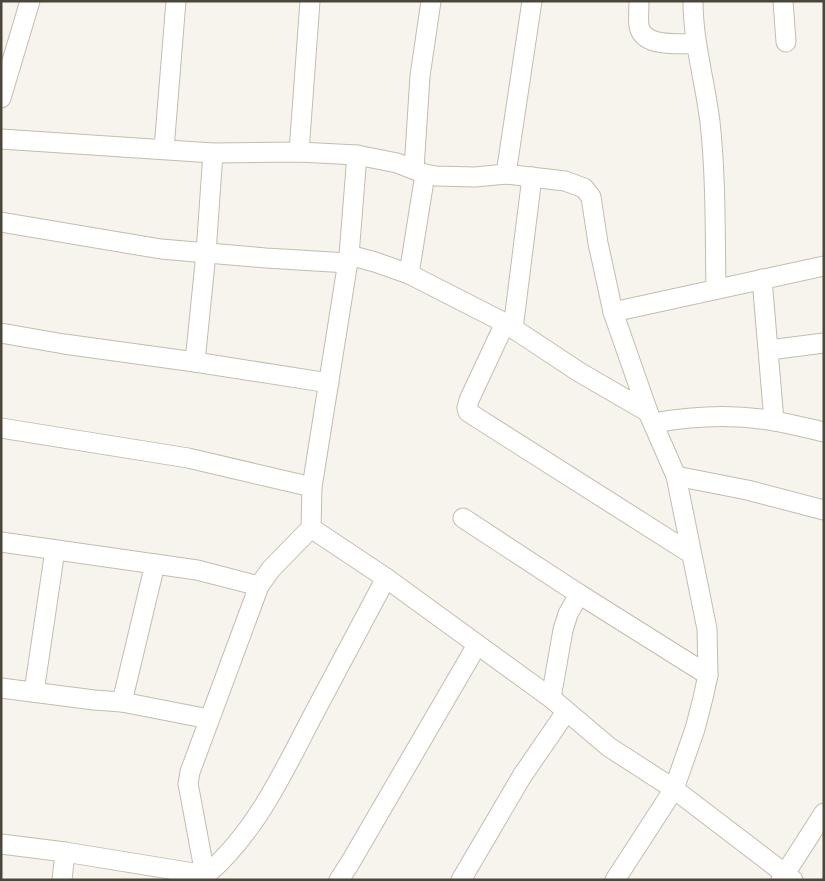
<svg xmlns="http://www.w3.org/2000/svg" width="825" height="881" viewBox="0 0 825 881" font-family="'Noto Sans',sans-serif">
	<rect width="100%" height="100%" fill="#f6f4ec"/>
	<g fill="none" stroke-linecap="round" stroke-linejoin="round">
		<defs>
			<g id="minor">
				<path d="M639 1C639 9 638 18 639 26 643 48 679 43 696 44"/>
				<path d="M693 1C693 42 705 81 710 122 716 177 715 233 716 289"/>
				<polyline points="783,1 786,42"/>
				<polyline points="1,98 30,1"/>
				<polyline points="1,139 213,153 299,152 357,155 397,163 425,174 436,176 475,177 506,174 565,181 584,188 591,197 598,243 613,312 648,412 676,476 707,629 708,675 703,698 695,729 674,789 615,880"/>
				<polyline points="164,149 176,1"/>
				<polyline points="299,152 310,1"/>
				<polyline points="414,169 420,76 431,1"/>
				<polyline points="506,174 532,1"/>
				<polyline points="1,222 161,249 266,258 348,263"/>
				<polyline points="349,255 375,262 409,274 505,323 579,372 648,412"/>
				<polyline points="409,274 425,174"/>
				<polyline points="762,279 774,421"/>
				<polyline points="613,312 824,266"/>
				<polyline points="505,323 469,400 467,408 468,412 690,553"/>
				<polyline points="513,329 532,177"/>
				<polyline points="1,333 64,344 195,362 329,383"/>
				<polyline points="769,350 824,343"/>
				<polyline points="195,362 206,253 213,153"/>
				<path d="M654 423C693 416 735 414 774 421 791 424 807 428 824 432"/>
				<polyline points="1,428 188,458 312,487"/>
				<polyline points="676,476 747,490 824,510"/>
				<polyline points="463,518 579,594"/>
				<polyline points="311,528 386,578 551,698 609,747 674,789 793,880"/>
				<polyline points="1,542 197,570 259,586"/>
				<polyline points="1,688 94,700 122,702 209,719"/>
				<polyline points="34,692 55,550"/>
				<polyline points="551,698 563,630 568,614 579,594 708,675"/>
				<polyline points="122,702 155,564"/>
				<path d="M1 844 65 852 206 875C255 833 282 775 311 719 336 672 361 625 386 578"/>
				<polyline points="62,880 65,852"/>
				<polyline points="206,880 190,794 188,784 190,772 259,586 271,569 311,528 312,487 349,255 357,155"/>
				<polyline points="339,880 350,863 477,645"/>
				<polyline points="461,880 522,776 566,712"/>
				<polyline points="781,880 824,813"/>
			</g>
		</defs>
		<use href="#minor" stroke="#c2bdae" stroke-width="21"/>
		<use href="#minor" stroke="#fff" stroke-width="19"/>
	</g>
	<rect width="825" height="881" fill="none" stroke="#4b4639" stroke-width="5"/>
</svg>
